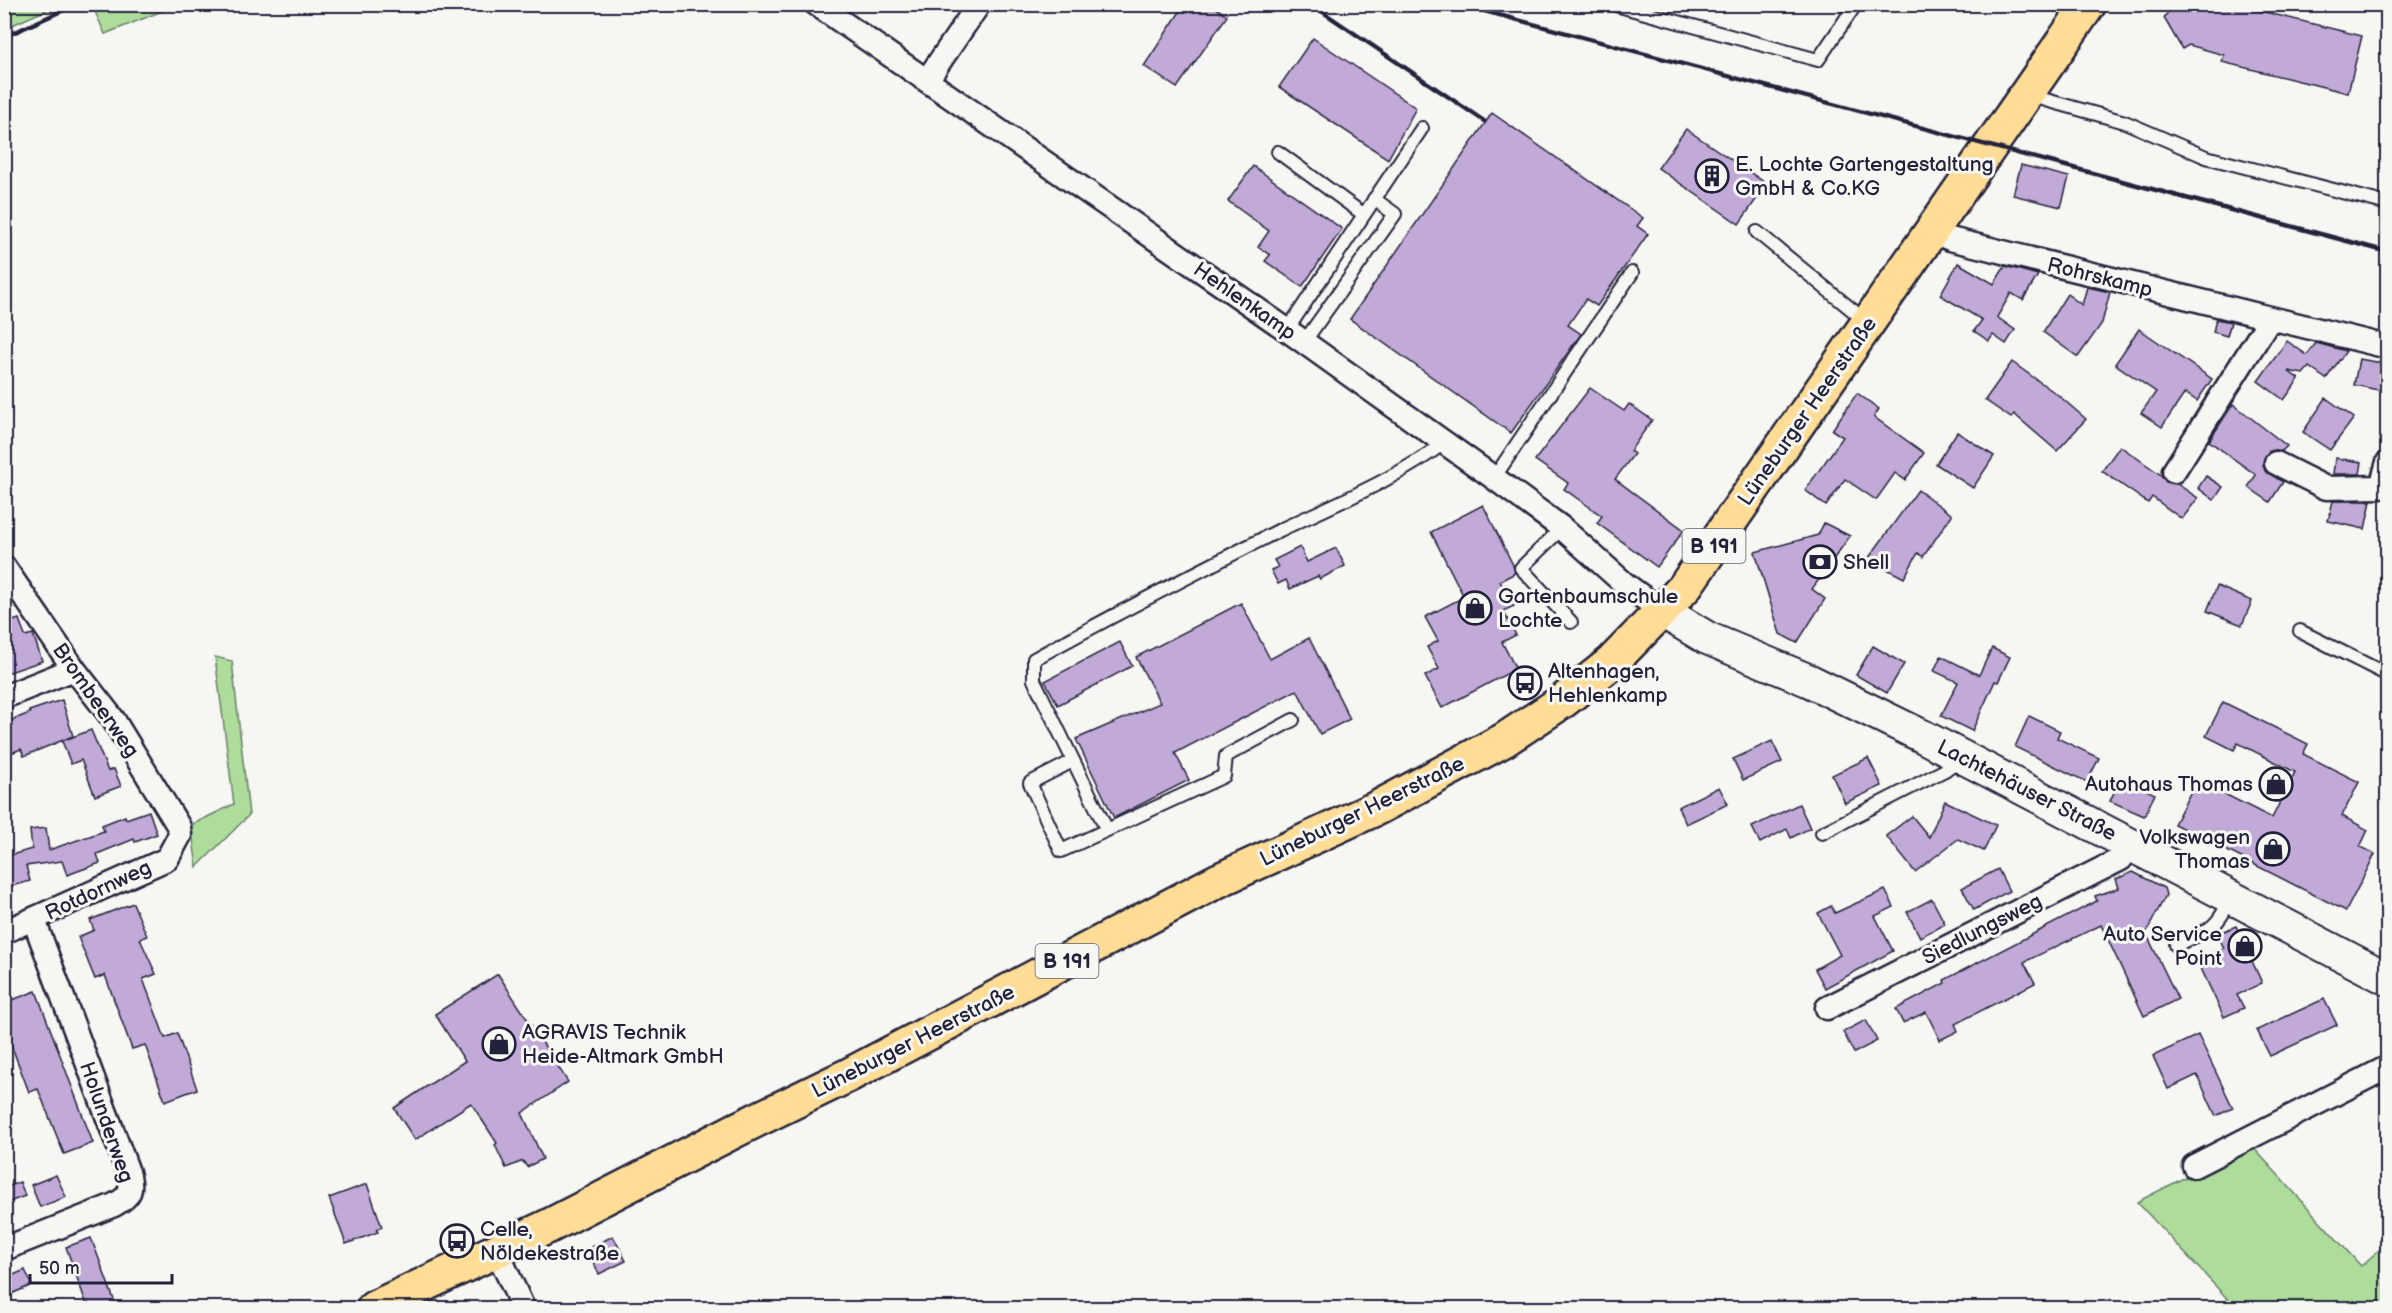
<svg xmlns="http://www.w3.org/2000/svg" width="2392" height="1313" viewBox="0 0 2392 1313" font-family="'Balsamiq Sans',sans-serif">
	<rect width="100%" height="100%" fill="#f6f6f2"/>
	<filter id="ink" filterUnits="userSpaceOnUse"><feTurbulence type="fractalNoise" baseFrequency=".0167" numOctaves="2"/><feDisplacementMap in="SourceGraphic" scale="12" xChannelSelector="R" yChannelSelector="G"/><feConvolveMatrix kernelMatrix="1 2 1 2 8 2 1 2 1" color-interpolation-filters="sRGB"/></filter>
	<g filter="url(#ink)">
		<g fill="#addc9b" stroke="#687f6b" stroke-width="1.5">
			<polygon points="5,4 58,4 58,5 5,28"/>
			<polygon points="99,5 99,4 177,5 105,34 93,7"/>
			<polygon points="215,657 232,661 249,815 197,867 191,825 234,804"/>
			<polygon points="2250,1144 2361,1266 2387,1243 2387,1308 2236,1308 2137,1202"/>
		</g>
		<g fill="#c1a9d8" stroke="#22223b" stroke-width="1.5">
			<polygon points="1185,4 1211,4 1227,16 1177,88 1144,66"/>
			<polygon points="2173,4 2232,4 2362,36 2348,93 2222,62 2224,55 2189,45 2182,49 2164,18"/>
			<polygon points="1313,38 1416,108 1388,159 1279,87"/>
			<polygon points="1492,113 1643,218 1637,226 1648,234 1597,306 1586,299 1568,325 1581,334 1511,433 1350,319"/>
			<polygon points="1686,129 1767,184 1739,224 1658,168"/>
			<polygon points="2021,165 2069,177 2061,207 2013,195"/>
			<polygon points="1253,166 1342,229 1302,287 1265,261 1270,255 1258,247 1269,231 1228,201"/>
			<polygon points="1958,263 1994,284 2005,266 2038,275 2023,300 2011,293 1997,317 2015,330 2006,344 1993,335 1989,341 1974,331 1982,320 1940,295"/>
			<polygon points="2087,287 2110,292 2102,323 2078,357 2043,332 2067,294 2082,305"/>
			<polygon points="2216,319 2231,322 2227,336 2213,332"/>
			<polygon points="2139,329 2212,379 2197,401 2185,393 2162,427 2141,413 2156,392 2115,364"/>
			<polygon points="2287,341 2307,355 2316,343 2346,351 2326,379 2309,367 2303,374 2288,371 2299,379 2284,400 2258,381"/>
			<polygon points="2359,359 2388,364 2388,392 2354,385"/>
			<polygon points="2012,362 2058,395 2086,419 2057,451 2014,414 2011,418 1985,400"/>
			<polygon points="1590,388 1624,411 1629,404 1652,420 1630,451 1634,454 1615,479 1684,530 1657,567 1597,523 1602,516 1564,489 1568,483 1535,460"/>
			<polygon points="1857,393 1879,409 1874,417 1924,453 1905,480 1895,473 1876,500 1845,479 1826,506 1805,490 1843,437 1832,430"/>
			<polygon points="2326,398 2354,418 2330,450 2303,432"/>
			<polygon points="2233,404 2287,446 2282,451 2276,450 2269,451 2264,458 2263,464 2265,471 2283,482 2270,502 2248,487 2256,475 2209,441"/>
			<polygon points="1957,432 1994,456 1973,488 1936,464"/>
			<polygon points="2120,446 2161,475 2166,482 2177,484 2198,498 2182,519 2152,497 2148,503 2102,471"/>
			<polygon points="2335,458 2362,462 2360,474 2333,474"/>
			<polygon points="2206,476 2223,487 2214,500 2198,488"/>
			<polygon points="1918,490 1952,515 1923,557 1918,553 1904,578 1868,559"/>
			<polygon points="2333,501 2371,501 2365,529 2328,521"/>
			<polygon points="1483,505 1513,565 1515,573 1500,581 1514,606 1503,611 1516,635 1502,642 1516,669 1442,708 1425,676 1439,669 1427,647 1438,641 1425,617 1464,597 1431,532"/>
			<polygon points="1824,523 1850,536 1812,589 1825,599 1797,643 1780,634 1755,552 1818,535"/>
			<polygon points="1300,547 1307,562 1336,548 1345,566 1320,579 1318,576 1290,589 1286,580 1278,584 1271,570 1278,567 1274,560"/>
			<polygon points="2217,586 2252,601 2242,625 2207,611"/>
			<polygon points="1241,603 1270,659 1309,638 1350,719 1320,734 1297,690 1175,753 1189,780 1114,818 1076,739 1160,703 1136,657"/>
			<polygon points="19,619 25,636 33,634 42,661 4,674 4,624"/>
			<polygon points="1120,642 1132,666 1058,705 1045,681"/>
			<polygon points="1873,646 1904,664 1887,693 1856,675"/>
			<polygon points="1992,648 2010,657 1998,682 1995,681 1972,731 1941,716 1958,682 1934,671 1941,656 1979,675"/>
			<polygon points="62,700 73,736 24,756 21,749 4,756 4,723 30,713 29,711"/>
			<polygon points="2223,702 2308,744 2303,754 2359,782 2342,816 2368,830 2360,847 2375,854 2346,911 2174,824 2197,780 2272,818 2295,772 2238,743 2234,750 2206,736"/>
			<polygon points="2029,716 2060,731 2057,738 2099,758 2087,782 2015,747"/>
			<polygon points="91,730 108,771 114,769 121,786 95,796 81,760 71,764 62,741"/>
			<polygon points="1772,741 1782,762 1743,780 1733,759"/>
			<polygon points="1868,758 1882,786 1845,803 1832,775"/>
			<polygon points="2121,778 2155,794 2144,816 2110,801"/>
			<polygon points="1719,787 1728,804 1686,824 1678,807"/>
			<polygon points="1945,801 1996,825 1984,851 1958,839 1915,872 1886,836 1912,816 1929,837"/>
			<polygon points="1799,804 1810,828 1791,838 1787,829 1760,843 1752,827"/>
			<polygon points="149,811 157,834 135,842 134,839 97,854 100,863 67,875 62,861 26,866 30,881 4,888 4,857 32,849 30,830 46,828 49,850 104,831 102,825 125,816 126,819"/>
			<polygon points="1998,869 2009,891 1974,910 1962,888"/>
			<polygon points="2133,872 2164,888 2166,895 2146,933 2178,999 2144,1016 2101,925 2024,962 2035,983 1955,1024 1958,1031 1940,1040 1926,1012 1903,1023 1896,1009 1945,983 1944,980 2097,901 2095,896 2119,888 2116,879"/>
			<polygon points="1885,890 1894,907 1875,916 1893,951 1825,988 1815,969 1840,955 1818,913 1831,906 1835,913"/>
			<polygon points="1932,899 1945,924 1920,937 1907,912"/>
			<polygon points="133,903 147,936 140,939 156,974 143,979 165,1038 177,1033 197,1089 165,1101 145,1045 132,1049 105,975 95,979 78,937 94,930 90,920"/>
			<polygon points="2236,926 2262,983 2237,995 2244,1008 2224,1017 2197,960 2224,948 2217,934"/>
			<polygon points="498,974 568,1082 522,1113 543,1159 527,1167 523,1161 506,1168 495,1145 497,1143 471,1103 415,1140 394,1108 465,1061 435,1014"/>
			<polygon points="36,991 93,1143 64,1154 38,1089 29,1092 4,1026 4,1003"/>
			<polygon points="2324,999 2337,1025 2270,1056 2257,1030"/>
			<polygon points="1866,1020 1877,1041 1854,1053 1843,1032"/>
			<polygon points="2198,1035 2233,1108 2216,1116 2197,1075 2168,1089 2153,1056"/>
			<polygon points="56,1175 66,1197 40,1207 31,1185"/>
			<polygon points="20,1182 25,1196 4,1204 4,1188"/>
			<polygon points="367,1184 382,1227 376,1229 378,1232 346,1244 329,1198"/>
			<polygon points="613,1236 626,1261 599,1274 587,1249"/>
			<polygon points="91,1238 99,1259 117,1308 88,1308 66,1247"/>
			<polygon points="25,1270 32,1285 4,1297 4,1279"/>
		</g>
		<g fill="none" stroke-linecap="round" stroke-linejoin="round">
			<defs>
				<g id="lane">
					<polyline points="1612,4 1818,60 1856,4"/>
					<polyline points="2028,95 2125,122 2206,157 2388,204"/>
					<polyline points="1278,152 1363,214"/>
					<polyline points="1757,232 1867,322"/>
					<polyline points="1287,330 1422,128"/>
					<polyline points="1304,342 1395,214 1374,199"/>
					<polyline points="1494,478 1632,273"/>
					<polyline points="1562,528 1521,568 1571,622"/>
					<polyline points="2300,631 2388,675"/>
					<path d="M1293 720 1226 756 1224 776 1107 830 1034 680V659C1115 614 1197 572 1280 530 1335 504 1397 479 1445 442"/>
					<polyline points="1073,761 1030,783 1061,851 1107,830"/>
					<polyline points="1822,833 1945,770 1961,757"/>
					<path d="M2176 945C2208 930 2215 932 2231 898"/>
				</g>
				<g id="street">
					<polyline points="816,4 1287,330 1494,478 1562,528 1626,585 1662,611"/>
					<polyline points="927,80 979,4"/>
					<polyline points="1932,231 1950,239 2388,347"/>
					<polyline points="2276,463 2326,488 2381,487 2388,462"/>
					<polyline points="2174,471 2270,319"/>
					<polyline points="4,567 74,669 113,719 179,827 180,835 167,859 4,932"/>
					<polyline points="4,697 74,669"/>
					<polyline points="1827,1008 2121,859 2130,843"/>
					<polyline points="2194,1166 2388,1067"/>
					<path d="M4 1249 114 1205C131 1196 133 1190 128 1172L34 920"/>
					<polyline points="497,1251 523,1308"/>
				</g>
				<polyline id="secondary" points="1662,611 1707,638 1810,681 1924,737 2388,979"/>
				<polyline id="primary" points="374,1308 549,1226 738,1129 849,1075 1217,881 1377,808 1504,740 1563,701 1611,663 1684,588 2089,4"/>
			</defs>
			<use href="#lane" stroke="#22223b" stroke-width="16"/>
			<use href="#street" stroke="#22223b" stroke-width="27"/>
			<use href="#secondary" stroke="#22223b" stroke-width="36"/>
			<use href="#primary" stroke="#22223b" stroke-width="38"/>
			<use href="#lane" stroke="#f6f6f2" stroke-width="12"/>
			<use href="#street" stroke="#f6f6f2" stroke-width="22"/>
			<use href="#secondary" stroke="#f6f6f2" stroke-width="32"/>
			<use href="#primary" stroke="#ffdd96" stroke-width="33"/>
			<g stroke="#22223b" stroke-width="4.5">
				<polyline points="1311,4 1484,121"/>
				<polyline points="1458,4 2388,252"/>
				<polyline points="4,37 77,4"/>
			</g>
		</g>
	</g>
	<defs>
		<symbol id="building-ring" viewBox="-11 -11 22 22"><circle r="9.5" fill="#f6f6f2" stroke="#22223b" stroke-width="1.5"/><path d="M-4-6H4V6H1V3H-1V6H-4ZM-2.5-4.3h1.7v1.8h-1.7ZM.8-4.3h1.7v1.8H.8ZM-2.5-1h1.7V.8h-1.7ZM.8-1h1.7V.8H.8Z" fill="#22223b"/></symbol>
		<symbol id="bank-ring" viewBox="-11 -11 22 22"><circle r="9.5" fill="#f6f6f2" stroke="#22223b" stroke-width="1.5"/><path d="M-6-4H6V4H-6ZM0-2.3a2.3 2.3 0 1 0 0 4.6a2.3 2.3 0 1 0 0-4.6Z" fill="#22223b"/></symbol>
		<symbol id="shop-ring" viewBox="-11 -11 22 22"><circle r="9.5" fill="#f6f6f2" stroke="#22223b" stroke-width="1.5"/><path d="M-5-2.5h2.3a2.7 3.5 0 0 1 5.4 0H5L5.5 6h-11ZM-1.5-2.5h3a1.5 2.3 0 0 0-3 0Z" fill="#22223b"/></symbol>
		<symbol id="bus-ring" viewBox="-11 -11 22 22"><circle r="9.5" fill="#f6f6f2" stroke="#22223b" stroke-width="1.5"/><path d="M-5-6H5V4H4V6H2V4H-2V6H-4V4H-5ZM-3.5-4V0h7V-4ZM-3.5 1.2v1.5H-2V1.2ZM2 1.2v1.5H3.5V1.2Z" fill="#22223b"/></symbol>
	</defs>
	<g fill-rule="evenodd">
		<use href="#building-ring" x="1693" y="157" width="38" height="38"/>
		<use href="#bank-ring" x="1801" y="543" width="38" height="38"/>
		<use href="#shop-ring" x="1456" y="589" width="38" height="38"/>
		<use href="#bus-ring" x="1506" y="664" width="38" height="38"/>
		<use href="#shop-ring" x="2257" y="765" width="38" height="38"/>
		<use href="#shop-ring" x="2254" y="830" width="38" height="38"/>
		<use href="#shop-ring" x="2226" y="927" width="38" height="38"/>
		<use href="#shop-ring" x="480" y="1025" width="38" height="38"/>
		<use href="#bus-ring" x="438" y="1222" width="38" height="38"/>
	</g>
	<g text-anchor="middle" stroke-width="6" stroke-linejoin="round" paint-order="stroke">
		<g fill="#f6f6f2" stroke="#626272" stroke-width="1.5">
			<rect x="1682.5" y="529" width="63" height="34" rx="4.5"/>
			<rect x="1035.5" y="944" width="63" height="34" rx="4.5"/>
		</g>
		<g font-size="20" font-weight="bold" fill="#22223b">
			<text x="1714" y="553">B 191</text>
			<text x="1067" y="968">B 191</text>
		</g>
		<g font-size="21" fill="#22223b" stroke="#f6f6f2" text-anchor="start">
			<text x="1735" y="171">E. Lochte Gartengestaltung<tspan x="1735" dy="24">GmbH &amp; Co.KG</tspan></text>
			<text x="1843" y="569">Shell</text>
			<text x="1498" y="603">Gartenbaumschule<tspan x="1498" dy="24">Lochte</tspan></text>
			<text x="1548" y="678">Altenhagen,<tspan x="1548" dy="24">Hehlenkamp</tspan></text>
			<text x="2253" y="791" text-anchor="end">Autohaus Thomas</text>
			<text x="2250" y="844" text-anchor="end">Volkswagen<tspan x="2250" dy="24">Thomas</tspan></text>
			<text x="2222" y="941" text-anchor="end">Auto Service<tspan x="2222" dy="24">Point</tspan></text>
			<text x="522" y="1039">AGRAVIS Technik<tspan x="522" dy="24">Heide-Altmark GmbH</tspan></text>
			<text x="480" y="1236">Celle,<tspan x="480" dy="24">Nöldekestraße</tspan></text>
		</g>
		<g font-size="21" fill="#22223b" stroke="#f6f6f2">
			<text transform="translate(2100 277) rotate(14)" y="7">Rohrskamp</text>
			<text transform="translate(1245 301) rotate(35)" y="7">Hehlenkamp</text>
			<text transform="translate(1807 411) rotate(-55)" y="7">Lüneburger Heerstraße</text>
			<text transform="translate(96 700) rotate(55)" y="7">Brombeerweg</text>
			<text transform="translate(2027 790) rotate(27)" y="7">Lachtehäuser Straße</text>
			<text transform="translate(1362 811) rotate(-26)" y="7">Lüneburger Heerstraße</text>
			<text transform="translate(98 890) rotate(-25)" y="7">Rotdornweg</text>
			<text transform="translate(1982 929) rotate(-27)" y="7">Siedlungsweg</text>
			<text transform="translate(913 1041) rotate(-27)" y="7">Lüneburger Heerstraße</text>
			<text transform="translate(107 1122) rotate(71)" y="7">Holunderweg</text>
		</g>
	</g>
	<rect width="2392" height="1313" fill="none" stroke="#f6f6f2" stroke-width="24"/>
	<rect x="12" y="12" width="2368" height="1289" fill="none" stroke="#22223b" stroke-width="2" filter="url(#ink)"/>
	<path d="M30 1274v9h142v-9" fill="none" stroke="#22223b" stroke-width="3"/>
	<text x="39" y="1274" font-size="18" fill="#22223b" stroke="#f6f6f2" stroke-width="4.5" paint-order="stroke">50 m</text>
</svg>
